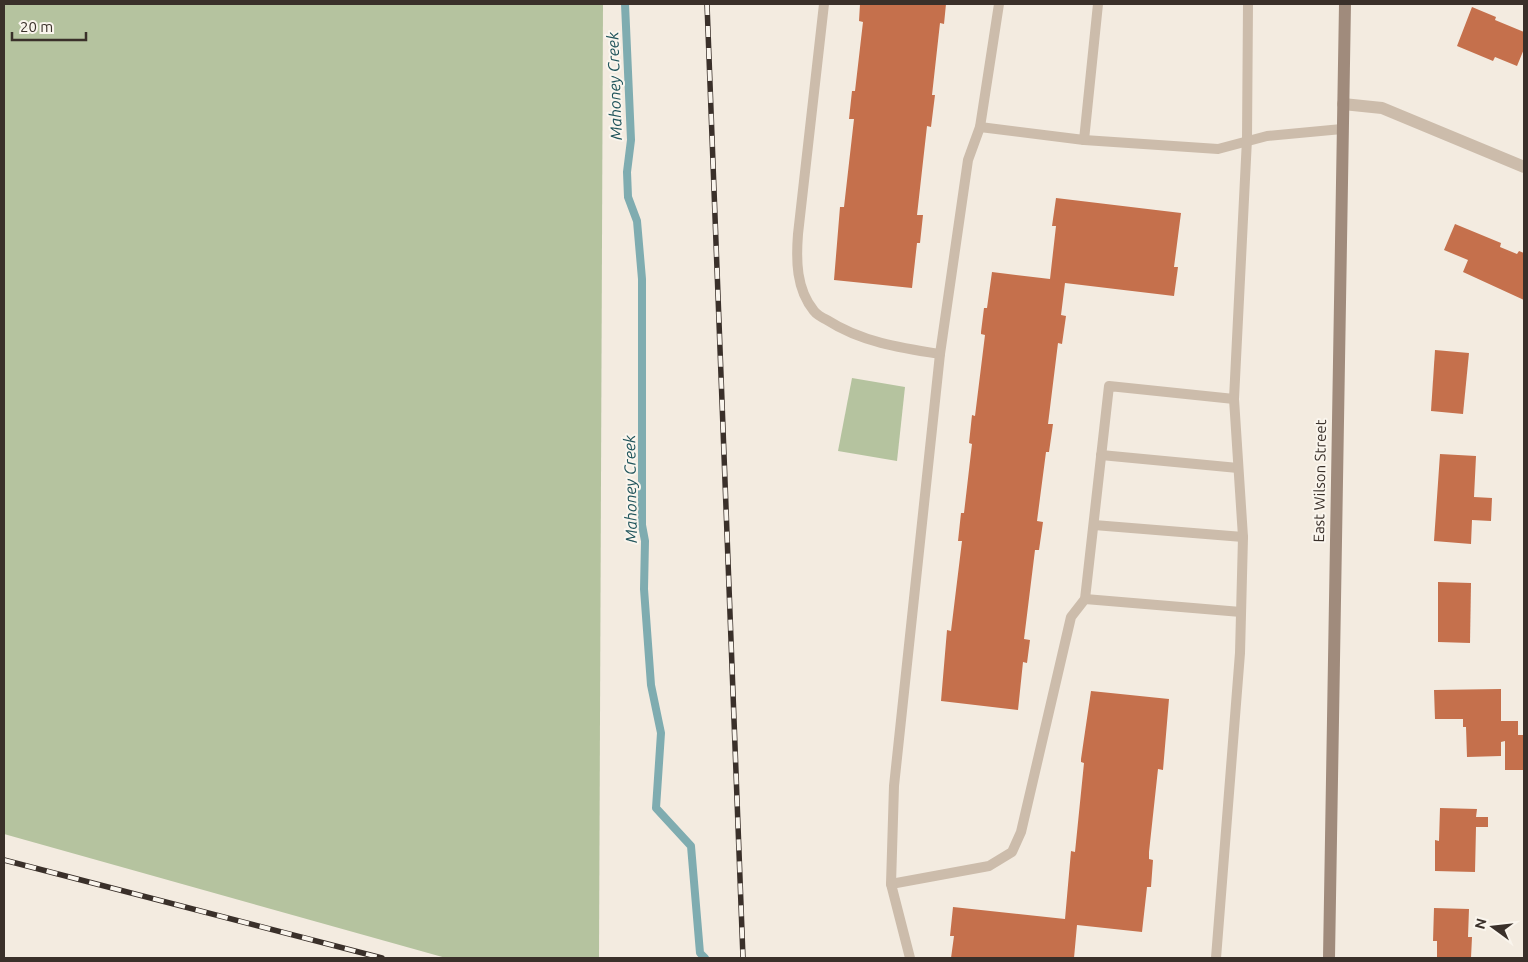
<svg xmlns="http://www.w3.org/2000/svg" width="1528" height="962" viewBox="0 0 1528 962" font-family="Ubuntu,sans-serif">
	<rect width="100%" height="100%" fill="#f3ebe0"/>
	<g fill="#b5c39f">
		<polygon points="4,4 603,4 599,958 446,958 4,834"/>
		<polygon points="852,378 905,387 897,461 838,451"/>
	</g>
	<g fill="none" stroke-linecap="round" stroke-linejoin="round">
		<polyline stroke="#7facb0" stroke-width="8" points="625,4 631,140 627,172 628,197 637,221 642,279 642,525 645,541 644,589 651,685 661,733 656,808 691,846 700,953 705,958"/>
	</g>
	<g fill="#c5704c">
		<polygon points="860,4 946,4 944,24 940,23 932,95 935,95 931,127 927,126 917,215 923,215 920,243 917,243 912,288 834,280 840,207 844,207 854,119 849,119 852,91 855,91 863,22 859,21"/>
		<polygon points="1472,7 1496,17 1495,20 1524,32 1524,49 1517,66 1495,57 1493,61 1457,46"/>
		<polygon points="1056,198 1181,213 1174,267 1178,267 1174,296 1065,283 1061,315 1066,316 1062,344 1058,343 1048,424 1053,424 1049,452 1046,452 1037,521 1043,522 1039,550 1035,550 1024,639 1030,640 1027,663 1023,662 1018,710 941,701 947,630 951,631 962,541 958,541 961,513 964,513 972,444 969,443 972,415 975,416 985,335 981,334 981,332 984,308 987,308 992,272 1050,279 1056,226 1052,226"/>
		<polygon points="1455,224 1501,243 1500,247 1517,254 1519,251 1524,253 1524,300 1463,272 1468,260 1444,250"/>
		<polygon points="1435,350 1469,353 1463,414 1431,411"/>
		<polygon points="1440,454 1476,456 1474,497 1492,498 1491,521 1472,520 1471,544 1434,541"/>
		<polygon points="1438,582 1471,583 1470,643 1438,642"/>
		<polygon points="1501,689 1501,721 1518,721 1518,735 1524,735 1524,770 1505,770 1505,741 1501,742 1501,756 1467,757 1466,727 1463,727 1463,719 1435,719 1434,690"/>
		<polygon points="1091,691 1169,699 1163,770 1158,769 1149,852 1149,859 1153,860 1151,887 1147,887 1142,932 1077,925 1074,958 951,958 954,936 950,936 953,907 1065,919 1071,851 1075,852 1084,763 1081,762 1081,759"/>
		<polygon points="1440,808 1477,809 1476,817 1488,817 1488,827 1476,827 1475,872 1435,871 1435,840 1439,841"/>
		<polygon points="1434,908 1469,909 1468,937 1472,937 1471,958 1437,958 1437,941 1433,941"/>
	</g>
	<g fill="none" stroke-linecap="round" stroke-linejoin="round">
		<g stroke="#ccbcab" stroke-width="10">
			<path d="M824 4 798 234C796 260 796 289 814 311 817 315 823 318 827 320 861 342 901 348 940 354"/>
			<polyline points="980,127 1084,140 1218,149 1267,136 1342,129"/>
			<polyline points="1084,140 1098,4"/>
			<polyline points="1101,455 1238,468"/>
			<polyline points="1094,525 1243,537"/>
			<polyline points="1085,599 1241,612"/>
			<polyline points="891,884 989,866 1012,852 1021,832 1071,617 1085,599 1109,386 1234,399 1247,139 1248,4"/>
			<polyline points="910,958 891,884 894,786 940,354 968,160 980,127 999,4"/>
			<polyline points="1216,958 1240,653 1243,537 1234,399"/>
		</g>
		<polyline stroke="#ccbcab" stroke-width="12" points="1343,104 1382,108 1524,167"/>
		<polyline stroke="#a08b7c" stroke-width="12" points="1329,958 1345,4"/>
		<defs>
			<g id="rail">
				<polyline points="707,4 743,958"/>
				<polyline points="4,860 382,958"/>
			</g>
		</defs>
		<use href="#rail" stroke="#3a302a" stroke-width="5.5"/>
		<use href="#rail" stroke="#faf5ed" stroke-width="4" stroke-dasharray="11" stroke-linecap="butt"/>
	</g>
	<g text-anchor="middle" stroke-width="4" stroke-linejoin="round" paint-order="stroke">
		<g font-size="15" fill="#3a302a" stroke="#faf5ed">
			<text transform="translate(1320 481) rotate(-89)" y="5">East Wilson Street</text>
		</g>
		<g font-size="16" font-style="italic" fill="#20545b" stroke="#faf5ed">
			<text transform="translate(614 86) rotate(-92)" y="6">Mahoney Creek</text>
			<text transform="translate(630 489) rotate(-91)" y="6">Mahoney Creek</text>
		</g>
	</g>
	<rect width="1528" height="962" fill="none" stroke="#3a302a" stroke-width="10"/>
	<g transform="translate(1493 927) rotate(285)" stroke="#faf5ed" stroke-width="4" paint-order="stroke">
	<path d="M0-4L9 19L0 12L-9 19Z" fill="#3a302a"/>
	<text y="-8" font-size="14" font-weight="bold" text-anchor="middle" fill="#3a302a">N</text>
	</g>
	<path d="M12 32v8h74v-8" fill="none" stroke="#3a302a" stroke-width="2.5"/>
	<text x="20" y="32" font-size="15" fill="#3a302a" stroke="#faf5ed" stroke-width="4" paint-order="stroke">20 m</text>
</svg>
